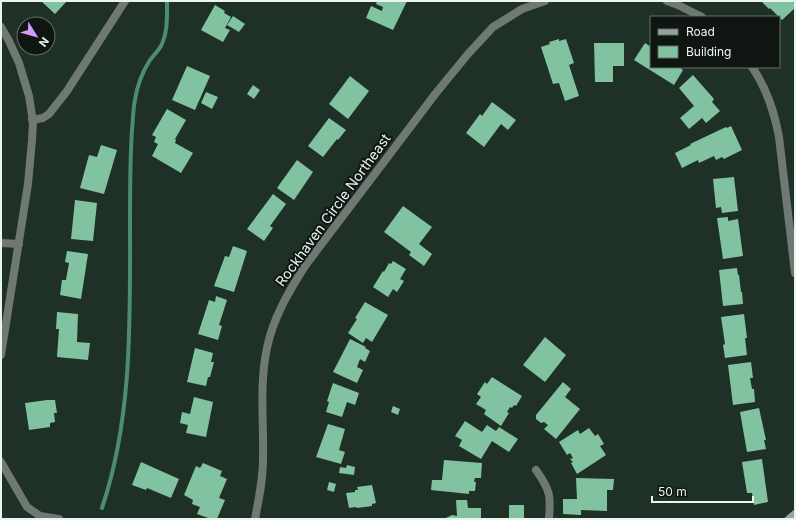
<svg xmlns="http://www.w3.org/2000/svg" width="796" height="520" viewBox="0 0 796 520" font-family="Inter,sans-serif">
	<rect width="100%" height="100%" fill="#1f3027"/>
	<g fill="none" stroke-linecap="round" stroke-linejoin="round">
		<path stroke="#4c8d6d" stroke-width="4" d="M102 508C133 416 130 316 130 220 130 190 130 160 132 130 133 120 133 109 135 100 137 86 143 71 150 60 154 55 158 51 161 46 168 32 167 16 167 1"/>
	</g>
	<g fill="#81c3a1">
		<polygon points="41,1 67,1 55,14"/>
		<polygon points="377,1 407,1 393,30 366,18 371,6 382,11 383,7 376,4"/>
		<polygon points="761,1 792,1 795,4 795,8 782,20 770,8 769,9"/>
		<polygon points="215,5 225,11 224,13 231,17 225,28 230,30 223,42 201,30"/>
		<polygon points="233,16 245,24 239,32 227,25"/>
		<polygon points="559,39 559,41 566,39 574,63 569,65 579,96 565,101 559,83 553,84 541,47 550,44 549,42"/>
		<polygon points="594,43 624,43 624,66 613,66 613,82 595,82"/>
		<polygon points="645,43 651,47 651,67 679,67 683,70 674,85 634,60"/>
		<polygon points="187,66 210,76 195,110 172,100"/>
		<polygon points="693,75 714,99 712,102 720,111 706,123 702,118 689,129 680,118 694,106 679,88"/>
		<polygon points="350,76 369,91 348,119 329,104"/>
		<polygon points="253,85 260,90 254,99 247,94"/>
		<polygon points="206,92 218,97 212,109 201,103"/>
		<polygon points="492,102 516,120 508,130 501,124 484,147 466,133 480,114 482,116"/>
		<polygon points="167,109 186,120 175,139 176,140 175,143 193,153 181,173 152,156 158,144 154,142 156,137 152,135"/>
		<polygon points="329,118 346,130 338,140 337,139 323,157 308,146"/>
		<polygon points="731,126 742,150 724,159 722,157 716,160 714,156 699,163 698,160 682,168 675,153 691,145 690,144 726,127 727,128"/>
		<polygon points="101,145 117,150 104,194 80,188 89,155 97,157"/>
		<polygon points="297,160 313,172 294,200 277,188"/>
		<polygon points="734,177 738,211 722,213 721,207 716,208 713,179"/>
		<polygon points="273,194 286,204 270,226 273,228 264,241 247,229"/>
		<polygon points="75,200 97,203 93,241 71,239"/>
		<polygon points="403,206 432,227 419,244 432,254 424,266 409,255 411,252 384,232"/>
		<polygon points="728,217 728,221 738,219 743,256 723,259 717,218"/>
		<polygon points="233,246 247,251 234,292 214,286 225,256 229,257"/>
		<polygon points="67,251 88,254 81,299 60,295 62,280 66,280 69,263 65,262"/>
		<polygon points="393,261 406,269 400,279 404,281 397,292 393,289 388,297 373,287 383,271 384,272 389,263 391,264"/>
		<polygon points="737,268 738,275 739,275 741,292 742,292 743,304 723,306 719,270"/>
		<polygon points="216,296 227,300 219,325 222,326 218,340 198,334 209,300 215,302"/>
		<polygon points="365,302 388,315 372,342 366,338 363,343 348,333 357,319 355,318"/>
		<polygon points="57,312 78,314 77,342 90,343 88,360 57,357 59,329 56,329"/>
		<polygon points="744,314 747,338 745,338 747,355 725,358 723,345 725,344 721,317"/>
		<polygon points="545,337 566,355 545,382 523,365"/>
		<polygon points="350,339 366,347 365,348 370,351 365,362 360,359 357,367 363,370 357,383 333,372"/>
		<polygon points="195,348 213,353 211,362 214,362 210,377 208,377 206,386 187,382"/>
		<polygon points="751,362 753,378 750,378 752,389 754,389 755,402 733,405 728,365"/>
		<polygon points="492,377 522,396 516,406 514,405 512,408 510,407 507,412 509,413 501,426 484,414 486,410 476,404 481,397 477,394 485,382 487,384"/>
		<polygon points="563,382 571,389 565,397 580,409 556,439 544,429 548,425 544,422 541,423 536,419 536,415"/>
		<polygon points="333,383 359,393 355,405 347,402 342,417 326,412 329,402 327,401"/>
		<polygon points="194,397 213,402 206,437 186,433 188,425 180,423 182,412 190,414"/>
		<polygon points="47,400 55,400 57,413 54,413 55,422 50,423 50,427 29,430 25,403"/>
		<polygon points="393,406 400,409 398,415 391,412"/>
		<polygon points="759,408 766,440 764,440 766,449 747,452 740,412"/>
		<polygon points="465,421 482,432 487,425 496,431 499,427 518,439 509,452 492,441 481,459 459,446 462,440 455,436"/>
		<polygon points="328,424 345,429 339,450 345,452 341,464 316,457"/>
		<polygon points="589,428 595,436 598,434 604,444 600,446 606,455 577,474 571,463 573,462 570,459 573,458 570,453 567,455 559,442 578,430 580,434"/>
		<polygon points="762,459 768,502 754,505 752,493 747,493 742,462"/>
		<polygon points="444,460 482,463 481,478 475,478 474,482 476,482 475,491 469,491 469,494 431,490 432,480 442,480"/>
		<polygon points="141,462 179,479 171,498 147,488 146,490 132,485"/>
		<polygon points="203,463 222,471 220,476 227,479 219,498 225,500 217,519 211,519 197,514 200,507 192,504 193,500 184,495 196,466 200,468"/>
		<polygon points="347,465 355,467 354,475 339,473 340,467 346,468"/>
		<polygon points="576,478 614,479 613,490 607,490 607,511 581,510 581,515 563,514 563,499 577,499"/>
		<polygon points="329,482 336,484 334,492 327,490"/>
		<polygon points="372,485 376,503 372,504 372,506 357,508 356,507 349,508 346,493 355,492 355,490 358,490 357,487"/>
		<polygon points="456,500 467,500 468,508 481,508 481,519 444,519 452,515 457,516"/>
		<rect x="509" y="505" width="15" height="14"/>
	</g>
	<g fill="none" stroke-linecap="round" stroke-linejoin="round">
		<g stroke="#707873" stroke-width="8">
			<polyline points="667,1 678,5 702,17"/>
			<polyline points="1,27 9,41 19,63 29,96 33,122 32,140 28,184 1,355"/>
			<path d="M752 67C767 89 774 111 779 137L795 273"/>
			<polyline points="32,120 43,118 49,114 67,91 125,1"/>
			<polyline points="1,243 19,244"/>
			<polyline points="1,462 27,507 40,516 59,519"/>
			<path d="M536 470C550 490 551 495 549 519"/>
			<path d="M255 519C259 499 263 479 263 458 264 422 259 385 267 348 273 318 289 291 305 266L436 93 468 54 493 27 522 9 545 1"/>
		</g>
		<polyline stroke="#96a49c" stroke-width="8" points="789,519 795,514"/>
	</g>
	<g text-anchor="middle" stroke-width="4" stroke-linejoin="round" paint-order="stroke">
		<g font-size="14" fill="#eaf5ef" stroke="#0f1612">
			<text transform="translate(333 210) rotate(-54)" y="5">Rockhaven Circle Northeast</text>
		</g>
	</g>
	<rect width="796" height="520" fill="none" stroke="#eaf5ef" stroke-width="4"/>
	<rect x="650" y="16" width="130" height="52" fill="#0f1612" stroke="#676f6a"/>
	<rect x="658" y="29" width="20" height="6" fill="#96a49c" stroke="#676f6a"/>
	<text x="686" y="36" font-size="12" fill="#eaf5ef">Road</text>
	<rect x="658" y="46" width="20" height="12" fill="#81c3a1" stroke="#676f6a"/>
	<text x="686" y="56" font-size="12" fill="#eaf5ef">Building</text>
	<g transform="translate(36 36) rotate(127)"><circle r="19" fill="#0f1612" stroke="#676f6a"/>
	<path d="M0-3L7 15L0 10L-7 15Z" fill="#d59bfb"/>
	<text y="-6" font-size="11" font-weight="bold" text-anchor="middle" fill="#eaf5ef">N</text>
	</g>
	<path d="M652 496v6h101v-6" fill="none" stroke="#eaf5ef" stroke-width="2"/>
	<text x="658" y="496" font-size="12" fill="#eaf5ef" stroke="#0f1612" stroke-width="3" paint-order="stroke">50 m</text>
</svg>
